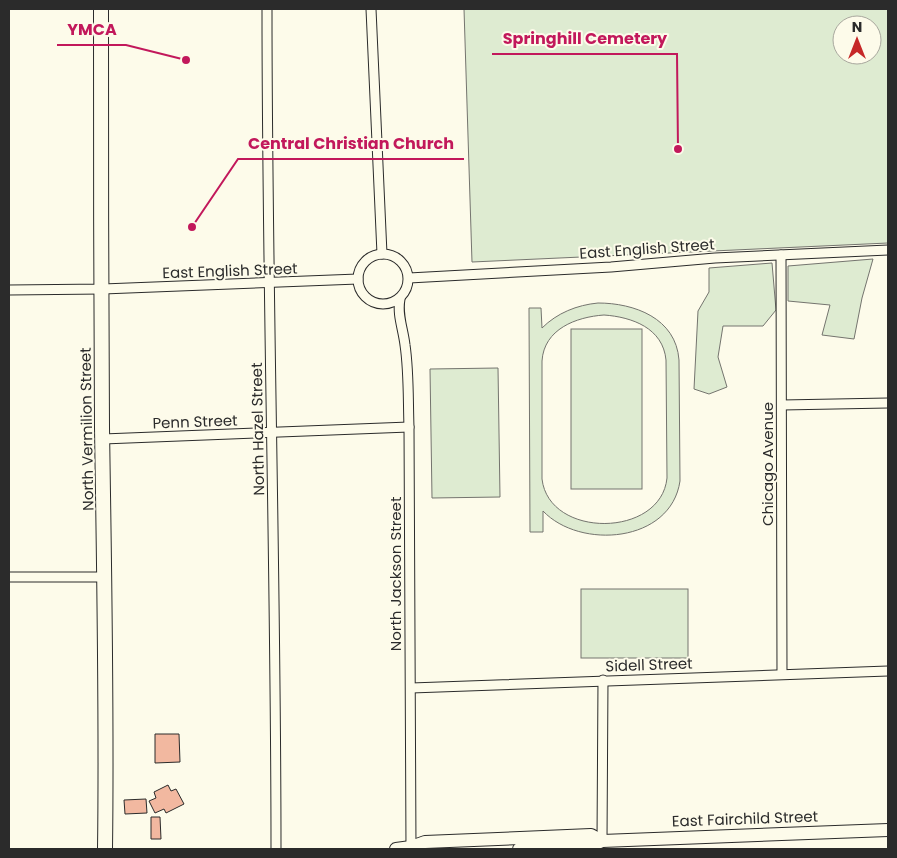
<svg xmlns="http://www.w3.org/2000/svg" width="897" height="858" viewBox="0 0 897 858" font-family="Poppins,sans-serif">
	<rect width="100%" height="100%" fill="#fdfbea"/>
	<g fill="#deebd1" stroke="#74746e" fill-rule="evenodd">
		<path d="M464 9H888V243L472 262ZM842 25H872V55H842Z"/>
		<polygon points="873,259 862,298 854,339 822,335 830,305 788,301 788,266"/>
		<polygon points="772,263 776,310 763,326 723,326 718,357 727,387 709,394 694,389 698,311 709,292 709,268"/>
		<path d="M598 303C634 303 676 318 679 360L680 481C671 543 580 550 543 511V532H530L529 308H541L542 328C557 313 577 305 598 303ZM604 315C632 317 663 328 666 360L667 478C661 538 549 539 542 479V361C544 329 576 317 604 315Z"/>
		<rect x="571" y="329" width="71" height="160"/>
		<polygon points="498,368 500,497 432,498 430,369"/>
		<rect x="581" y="589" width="107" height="69"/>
	</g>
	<g fill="#f2b8a0" stroke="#2b2b2b">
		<polygon points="155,734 179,734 180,762 155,763"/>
		<polygon points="168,785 171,791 176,789 184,804 166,813 164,809 155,813 149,801 156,798 154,792"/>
		<polygon points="146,799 147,813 125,814 124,800"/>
		<polygon points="151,817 160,817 161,839 151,839"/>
	</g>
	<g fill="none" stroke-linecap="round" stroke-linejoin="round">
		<defs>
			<g id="street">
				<path d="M267 9C267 289 276 569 276 849"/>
				<polyline points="371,9 382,254"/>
				<circle cx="383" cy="279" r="25"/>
				<polyline points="781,255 782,674"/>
				<polyline points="409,278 611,267 715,258 888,250"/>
				<polyline points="9,290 103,289 358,279"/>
				<path d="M400 299C397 315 403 328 405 345 409 372 408 400 409 427L411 849"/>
				<polyline points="782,405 888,403"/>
				<polyline points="103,439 409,427"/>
				<polyline points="9,577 105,577"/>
				<polyline points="411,688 888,671"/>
				<polyline points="602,841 603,680"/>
			</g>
			<g id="secondary">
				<polyline points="396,849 411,847 425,842 591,835 602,841"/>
				<polyline points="519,849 591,846 602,841 888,830"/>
			</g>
			<path id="primary" d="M101 9C101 148 101 288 102 427 104 568 107 708 105 849"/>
		</defs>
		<use href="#street" stroke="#2b2b2b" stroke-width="11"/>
		<use href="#secondary" stroke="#2b2b2b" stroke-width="14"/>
		<use href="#primary" stroke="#2b2b2b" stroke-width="16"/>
		<use href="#street" stroke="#fdfbea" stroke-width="9"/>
		<use href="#secondary" stroke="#fdfbea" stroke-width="12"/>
		<use href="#primary" stroke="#fdfbea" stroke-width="14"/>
	</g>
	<g text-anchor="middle" stroke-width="4" stroke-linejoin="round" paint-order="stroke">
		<g font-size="15" fill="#2b2b2b" stroke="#fdfbea">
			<text transform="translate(647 249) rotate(-4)" y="5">East English Street</text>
			<text transform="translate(230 271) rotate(-2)" y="5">East English Street</text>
			<text transform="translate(195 422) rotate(-2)" y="5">Penn Street</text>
			<text transform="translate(87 429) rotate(-91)" y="5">North Vermilion Street</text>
			<text transform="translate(258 429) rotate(-91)" y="5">North Hazel Street</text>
			<text transform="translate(768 464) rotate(-90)" y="5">Chicago Avenue</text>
			<text transform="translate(396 574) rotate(-90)" y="5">North Jackson Street</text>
			<text transform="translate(649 665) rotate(-2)" y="5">Sidell Street</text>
			<text transform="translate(745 819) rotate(-2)" y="5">East Fairchild Street</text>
		</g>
	</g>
	<path fill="none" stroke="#c2185b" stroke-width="2" d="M186 60L126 45H57M678 149L677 54H492M192 227L238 159H464"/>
	<g fill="#c2185b" stroke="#fdfbea" stroke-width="2">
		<circle cx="186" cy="60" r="5"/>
		<circle cx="678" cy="149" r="5"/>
		<circle cx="192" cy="227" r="5"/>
	</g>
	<g font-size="16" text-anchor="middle" font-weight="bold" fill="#c2185b" stroke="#fdfbea" stroke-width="4" stroke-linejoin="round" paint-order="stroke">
		<text x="92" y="35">YMCA</text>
		<text x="585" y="44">Springhill Cemetery</text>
		<text x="351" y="149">Central Christian Church</text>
	</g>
	<rect width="897" height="858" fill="none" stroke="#2b2b2b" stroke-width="20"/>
	<g transform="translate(857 40)"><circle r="24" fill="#fdfbea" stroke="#a9a89e"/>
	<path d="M0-4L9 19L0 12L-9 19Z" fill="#c62828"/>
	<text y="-8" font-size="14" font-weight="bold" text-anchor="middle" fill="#2b2b2b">N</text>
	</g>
</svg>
